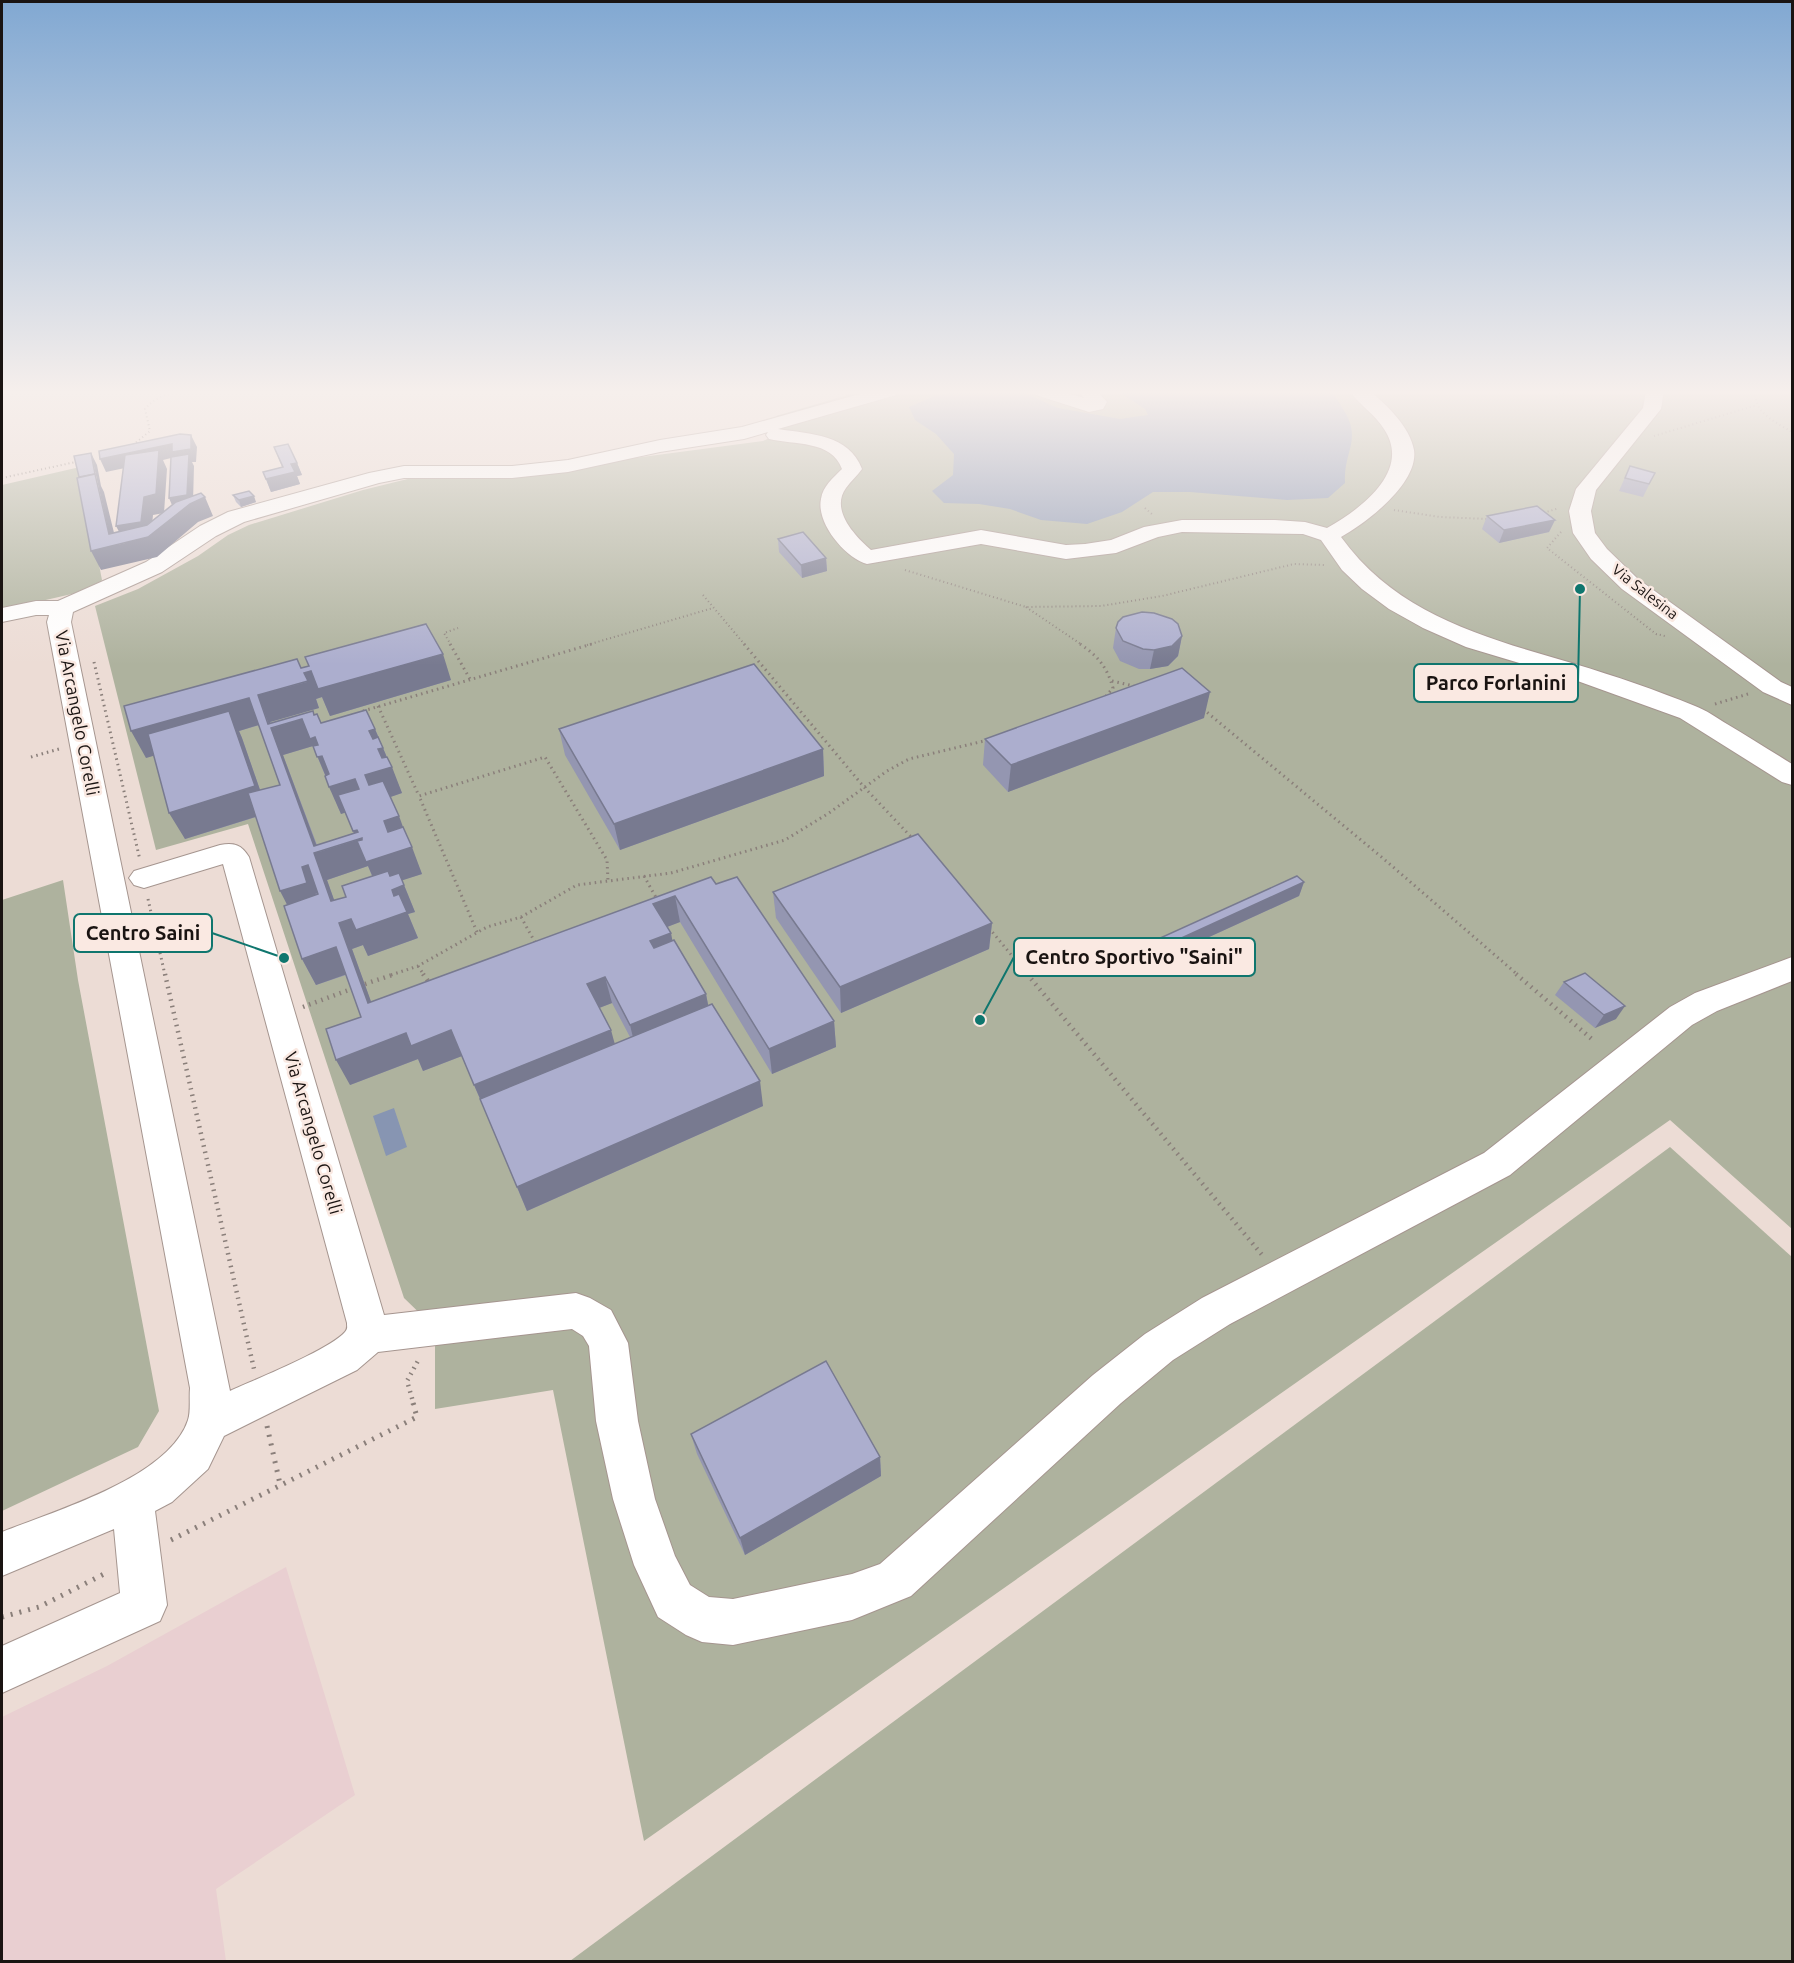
<svg xmlns="http://www.w3.org/2000/svg" width="1794" height="1963" viewBox="0 0 1794 1963" font-family="Ubuntu,sans-serif">
	<rect width="100%" height="100%" fill="#ecdcd5"/>
	<polygon fill="#e9cfd1" points="286,1567 355,1795 216,1889 226,1961 2,1961 2,1717 107,1666"/>
	<g fill="#aeb29e">
		<polygon points="861,391 1792,391 1792,1229 1670,1120 644,1841 553,1390 435,1409 435,1328 404,1298 248,824 156,850 95,606 138,589 198,556 228,535 249,525 363,490 440,471 574,466 763,441 776,435 776,416"/>
		<polygon points="80,467 102,580 98,588 2,610 2,485"/>
		<polygon points="63,880 78,980 159,1411 138,1447 2,1511 2,900"/>
		<polygon points="1670,1147 1792,1257 1792,1961 570,1961"/>
	</g>
	<g fill="#8795b2">
		<path d="M956 391H1020L1058 408 1120 419 1148 415 1145 409 1118 391H1328C1335 395 1339 402 1343 409 1363 440 1343 451 1345 483L1328 498 1287 500 1190 492H1153L1122 512 1087 524 1041 520 1010 509 979 504 944 503 932 491 953 475 954 454 936 434 915 420 909 407 932 397Z"/>
		<polygon points="394,1108 407,1147 386,1156 373,1116"/>
	</g>
	<g fill="none" stroke-linecap="round" stroke-linejoin="round">
		<defs>
			<g id="minor">
				<path d="M870 391H898L896 395 778 429C810 434 849 434 862 469 857 476 851 481 846 488 830 510 855 536 871 550L981 530 1066 545 1085 544 1111 540 1144 527 1182 520H1275L1305 522 1327 528C1361 509 1412 471 1384 429 1375 414 1359 405 1350 391H1370C1387 405 1410 427 1414 450 1419 483 1366 523 1341 537 1398 616 1487 638 1575 664 1615 676 1656 690 1695 706 1706 710 1717 718 1727 724 1749 737 1771 751 1792 764V785L1782 782 1680 718 1572 679 1466 647 1423 628 1389 609 1362 589 1342 570 1321 540 1303 534 1182 532 1158 537 1116 553 1066 559 981 544 867 564C845 558 816 523 821 499 823 486 833 478 842 469 832 440 794 445 769 439L766 435 768 432 744 439 660 452 568 472 512 478H404L379 483 244 522 216 536 162 572 73 612 71 622 230 1391C256 1379 329 1350 345 1332 348 1328 347 1328 347 1323L223 864 144 888 134 885 129 878 134 871 220 845C234 842 242 845 249 857L384 1315 576 1293 590 1298 611 1310 628 1343 638 1421 655 1499 675 1556 690 1585 709 1597 733 1599 852 1574 880 1564 1093 1375 1145 1334 1202 1298 1484 1153 1670 1007 1695 993 1792 957V981L1717 1011 1692 1025 1510 1175 1230 1324 1173 1360 1121 1403 911 1596 852 1620 733 1645 702 1642 686 1635 658 1617 634 1565 613 1499 596 1421 589 1346 583 1336 572 1329 378 1352 357 1370 224 1436 208 1469 172 1502 155 1511 167 1605 160 1621 2 1693V1646L120 1593 114 1529 2 1576V1532C54 1511 169 1478 188 1420 191 1411 189 1398 190 1388L47 622 49 615H36L2 622V608L36 601H58L146 562 200 526 228 512 369 473 404 466H512L568 460 660 440 742 427Z"/>
				<polygon points="1034,391 1061,391 1084,398 1078,391 1097,391 1107,402 1103,409 1089,412 1036,395"/>
				<polygon points="1646,391 1664,391 1661,409 1596,490 1591,511 1595,533 1607,549 1638,579 1781,682 1792,687 1792,705 1763,692 1622,589 1591,559 1573,533 1569,511 1576,489 1643,408"/>
			</g>
		</defs>
		<use href="#minor" stroke="#a5958f" stroke-width="2"/>
		<g stroke="#8a7f7a" stroke-width="2" stroke-dasharray="1 3" stroke-linecap="butt">
			<polyline points="1589,391 1600,393 1614,391"/>
			<path d="M1756 391C1752 412 1777 423 1792 432"/>
			<polyline points="1556,397 1566,391"/>
			<polyline points="1654,436 1757,405"/>
			<path d="M133 445 150 431 145 409C156 396 170 393 186 391"/>
			<polyline points="2,478 80,461"/>
			<polyline points="1145,508 1153,515"/>
			<polyline points="1394,510 1440,517 1488,519"/>
			<polyline points="1540,514 1559,508"/>
			<polyline points="1561,532 1547,548 1656,634 1665,636"/>
			<polyline points="905,570 1026,607 1101,606 1162,596 1294,564 1325,565"/>
			<polyline points="703,595 745,645"/>
			<polyline points="1026,607 1082,645"/>
			<polyline points="451,645 444,633 458,628"/>
			<polyline points="587,645 713,608"/>
		</g>
		<g stroke="#8a7f7a" stroke-width="3" stroke-dasharray="1.5 4" stroke-linecap="butt">
			<polyline points="450,644 470,679"/>
			<polyline points="744,644 864,787 914,840"/>
			<path d="M1080 644C1098 656 1107 667 1113 688L1106 696"/>
			<polyline points="94,662 140,860"/>
			<polyline points="1112,681 1134,686"/>
			<polyline points="1715,704 1748,694"/>
			<polyline points="378,706 419,796"/>
			<polyline points="1203,709 1385,860 1518,975"/>
			<polyline points="363,711 592,644"/>
			<polyline points="31,757 59,749"/>
			<polyline points="644,876 658,901"/>
			<polyline points="148,899 165,975"/>
			<polyline points="521,917 536,944"/>
			<polyline points="989,928 1028,975"/>
			<polyline points="477,932 419,796 545,757 607,860 608,881"/>
			<polyline points="418,966 424,975"/>
			<polyline points="391,975 418,966 487,927 521,917 577,885 671,873 785,840 829,813 887,771 909,759 988,740"/>
		</g>
		<g stroke="#8a7f7a" stroke-width="4.5" stroke-dasharray="1.5 5" stroke-linecap="butt">
			<polyline points="165,974 254,1369"/>
			<polyline points="423,974 431,985"/>
			<polyline points="1027,974 1263,1256"/>
			<polyline points="1516,974 1593,1040"/>
			<polyline points="365,984 395,974"/>
			<polyline points="303,1007 354,988"/>
			<polyline points="414,1405 407,1381 419,1359"/>
		</g>
		<g stroke="#8a7f7a" stroke-width="5" stroke-dasharray="2 7" stroke-linecap="butt">
			<polyline points="267,1426 280,1484"/>
			<polyline points="171,1540 417,1417 413,1403"/>
			<polyline points="2,1617 39,1607 108,1572"/>
		</g>
		<use href="#minor" fill="#fff" fill-rule="evenodd"/>
	</g>
	<g fill="#9496b1" fill-rule="evenodd">
		<polygon points="274,447 297,463 302,475 297,476 300,484 271,492 263,472 282,467"/>
		<polygon points="1630,466 1655,473 1643,497 1619,491"/>
		<polygon points="233,495 256,502 241,507 236,502"/>
		<polygon points="1487,516 1555,520 1549,532 1499,543 1482,529"/>
		<polygon points="778,539 826,558 827,571 802,578 779,552"/>
		<polygon points="1116,628 1182,636 1178,656 1168,666 1150,669 1139,669 1120,661 1113,648"/>
		<path d="M301 668 451 680 330 716 322 697 316 699 319 708 270 722 271 723 314 715 321 723 375 729 402 793 390 797 422 874 402 880 415 912 408 914 418 938 368 956 363 945 352 949 371 1002 711 877 716 884 834 1021 836 1047 772 1074 680 922 667 927 672 941 706 994 708 1005 763 1106 527 1211 462 1056 423 1071 418 1059 350 1085 361 1017 346 975 316 985 302 959 287 905 256 817 185 839 154 755 146 758ZM259 725 280 785 260 790 242 738 239 731ZM313 746 341 814 345 812 354 833 317 845 283 755ZM368 866 372 876 346 897 334 900 327 880ZM612 1003 630 1037 615 1044 599 1008Z"/>
		<polygon points="1204,718 1008,792 983,765 985,739"/>
		<polygon points="559,729 823,749 824,776 620,850 565,755"/>
		<polygon points="1304,882 1299,896 1161,959 1154,952 1158,939"/>
		<polygon points="773,892 992,923 989,949 841,1013 776,918"/>
		<polygon points="1564,982 1616,1019 1595,1028 1555,995"/>
		<polygon points="691,1434 880,1457 881,1476 745,1555 697,1454"/>
	</g>
	<g fill="#787a90" fill-rule="evenodd">
		<path d="M191 435 197 447 196 462H192L194 466 193 502 205 497 213 516 198 522 157 557 101 570 91 551 109 534 91 453 97 465 101 486 104 492 117 545 125 543 116 526 144 497 158 461 106 472 100 459ZM175 457 169 498 174 510 151 535 153 515 164 513 167 469 163 460Z"/>
		<polygon points="297,463 302,475 297,476 300,484 271,492 266,479 291,464"/>
		<polygon points="254,496 256,502 241,507 239,500"/>
		<polygon points="1555,520 1549,532 1499,543 1504,530"/>
		<polygon points="826,558 827,571 802,578 801,565"/>
		<polygon points="1182,636 1178,656 1168,666 1150,669 1154,650"/>
		<path d="M443 654 451 680 330 716 322 697 316 699 319 708 270 722 273 728 302 719 315 737 333 782 329 784 313 746 283 755 319 852 357 840 353 831 357 830 412 847 422 874 394 883 404 885 415 912 408 914 418 938 368 956 363 945 352 949 381 1029 368 1003 314 853V846L258 695 307 682 304 673 311 671ZM368 866 378 889 342 922 327 880Z"/>
		<polygon points="1210,692 1204,718 1008,792 1011,765"/>
		<polygon points="249,698 262,724 239,731 242,738 268,813 185,839 169,813 236,732 146,758 131,731"/>
		<polygon points="375,729 391,767 392,767 402,793 376,802 365,775 369,731"/>
		<polygon points="823,749 824,776 620,850 614,824"/>
		<polygon points="355,779 366,806 341,814 329,787"/>
		<polygon points="399,816 409,843 395,847 384,821"/>
		<polygon points="308,865 321,892 315,894 320,909 294,918 280,891 302,867"/>
		<polygon points="1304,882 1299,896 1161,959 1164,946"/>
		<polygon points="675,896 680,922 659,930 653,904"/>
		<polygon points="992,923 989,949 841,1013 840,987"/>
		<polygon points="671,933 676,959 656,967 650,941"/>
		<polygon points="336,947 350,973 316,985 302,959"/>
		<polygon points="605,977 612,1003 594,1010 587,984"/>
		<polygon points="706,994 711,1020 636,1050 630,1025"/>
		<polygon points="1625,1006 1616,1019 1595,1028 1604,1015"/>
		<polygon points="834,1021 836,1047 772,1074 769,1049"/>
		<polygon points="451,1030 462,1056 423,1071 418,1059 350,1085 336,1060 406,1033"/>
		<polygon points="611,1030 618,1056 485,1110 474,1085"/>
		<polygon points="760,1081 763,1106 527,1211 517,1187"/>
		<polygon points="880,1457 881,1476 745,1555 740,1538"/>
	</g>
	<g fill="#acaece" stroke="#787a90" stroke-width="1.5" fill-rule="evenodd">
		<polygon points="180,434 191,435 191,449 172,452 172,444 100,459 99,451"/>
		<polygon points="288,444 297,463 291,464 295,472 266,479 263,472 283,467 274,447"/>
		<polygon points="159,450 156,494 144,497 141,522 116,526 125,455"/>
		<polygon points="91,453 95,474 79,477 74,456"/>
		<polygon points="189,454 187,495 169,498 171,457"/>
		<polygon points="1630,466 1655,473 1649,484 1625,478"/>
		<polygon points="95,474 109,534 147,525 176,502 201,493 205,497 190,504 148,537 91,551 77,478"/>
		<polygon points="249,491 254,496 239,500 233,495"/>
		<polygon points="1537,506 1555,520 1504,530 1487,516"/>
		<polygon points="803,532 826,558 801,565 778,539"/>
		<polygon points="1142,612 1154,613 1172,619 1178,624 1182,636 1172,646 1154,650 1143,649 1123,641 1116,628 1118,622 1123,617"/>
		<path d="M426 624 443 654 318 689 311 671 304 673 308 681 258 695 268 724 313 711 314 715 317 714 321 723 366 710 375 729 369 731 373 739 378 737 383 748 378 749 382 758 387 757 392 767 365 775 369 785 383 781 399 816 384 821 388 832 403 827 412 847 366 862 357 841 362 840V838L314 853 331 901 346 897 342 886 388 871 390 876 399 873 404 885 392 890 394 896 399 894 407 912 356 930 351 919 339 923 368 1003 711 877 716 884 737 877 834 1021 769 1049 675 896 653 904 671 933 650 941 654 948 674 940 706 994 630 1025 605 977 587 984 611 1030 474 1085 451 1030 411 1046 406 1033 336 1060 326 1029 361 1017 336 947 302 959 284 906 318 894 308 865 302 867 307 883 280 891 248 793 280 785 249 698 131 731 124 706 297 659 301 668 309 666 305 657ZM302 719 310 739 315 737 318 745 313 746 317 757 322 756 329 774 325 776 329 787 355 779 359 789 338 795 353 831 357 830 358 832 314 846 271 728Z"/>
		<polygon points="754,664 823,749 614,824 559,729"/>
		<polygon points="1182,668 1210,692 1011,765 985,739"/>
		<polygon points="229,711 255,786 169,813 148,734"/>
		<polygon points="918,834 992,923 840,987 773,892"/>
		<polygon points="1297,876 1304,882 1164,946 1158,939"/>
		<polygon points="1585,973 1625,1006 1604,1015 1564,982"/>
		<polygon points="712,1004 760,1081 517,1187 480,1099"/>
		<polygon points="826,1361 880,1457 740,1538 691,1434"/>
	</g>
	<linearGradient id="sky" x2="0" y2="1"><stop stop-color="#81a8d2"/><stop offset="0.59" stop-color="#f6efec"/><stop offset="1" stop-color="#f6efec" stop-opacity="0"/></linearGradient>
	<rect width="1794" height="665" fill="url(#sky)"/>
	<g text-anchor="middle" stroke-width="5" stroke-linejoin="round" paint-order="stroke">
		<g font-size="15" fill="#1a1412" stroke="#fae9e2">
			<text transform="translate(1645 592) rotate(38)" y="5">Via Salesina</text>
		</g>
		<g font-size="18" fill="#1a1412" stroke="#fae9e2">
			<text transform="translate(77 713) rotate(79)" y="6">Via Arcangelo Corelli</text>
			<text transform="translate(313 1133) rotate(74)" y="6">Via Arcangelo Corelli</text>
		</g>
	</g>
	<path fill="none" stroke="#0f766e" stroke-width="2" d="M1580 589L1578 683M284 958L212 933M980 1020L1014 957"/>
	<g fill="#0f766e" stroke="#fae9e2" stroke-width="2">
		<circle cx="1580" cy="589" r="6"/>
		<circle cx="284" cy="958" r="6"/>
		<circle cx="980" cy="1020" r="6"/>
	</g>
	<g fill="#fae9e2" stroke="#0f766e" stroke-width="2">
		<rect x="1414" y="664" width="164" height="38" rx="6"/>
		<rect x="74" y="914" width="138" height="38" rx="6"/>
		<rect x="1014" y="938" width="241" height="38" rx="6"/>
	</g>
	<g font-size="20" text-anchor="middle" font-weight="bold" fill="#1a1412">
		<text x="1496" y="690">Parco Forlanini</text>
		<text x="143" y="940">Centro Saini</text>
		<text x="1134" y="964">Centro Sportivo "Saini"</text>
	</g>
	<rect width="1794" height="1963" fill="none" stroke="#1a1412" stroke-width="6"/>
</svg>
